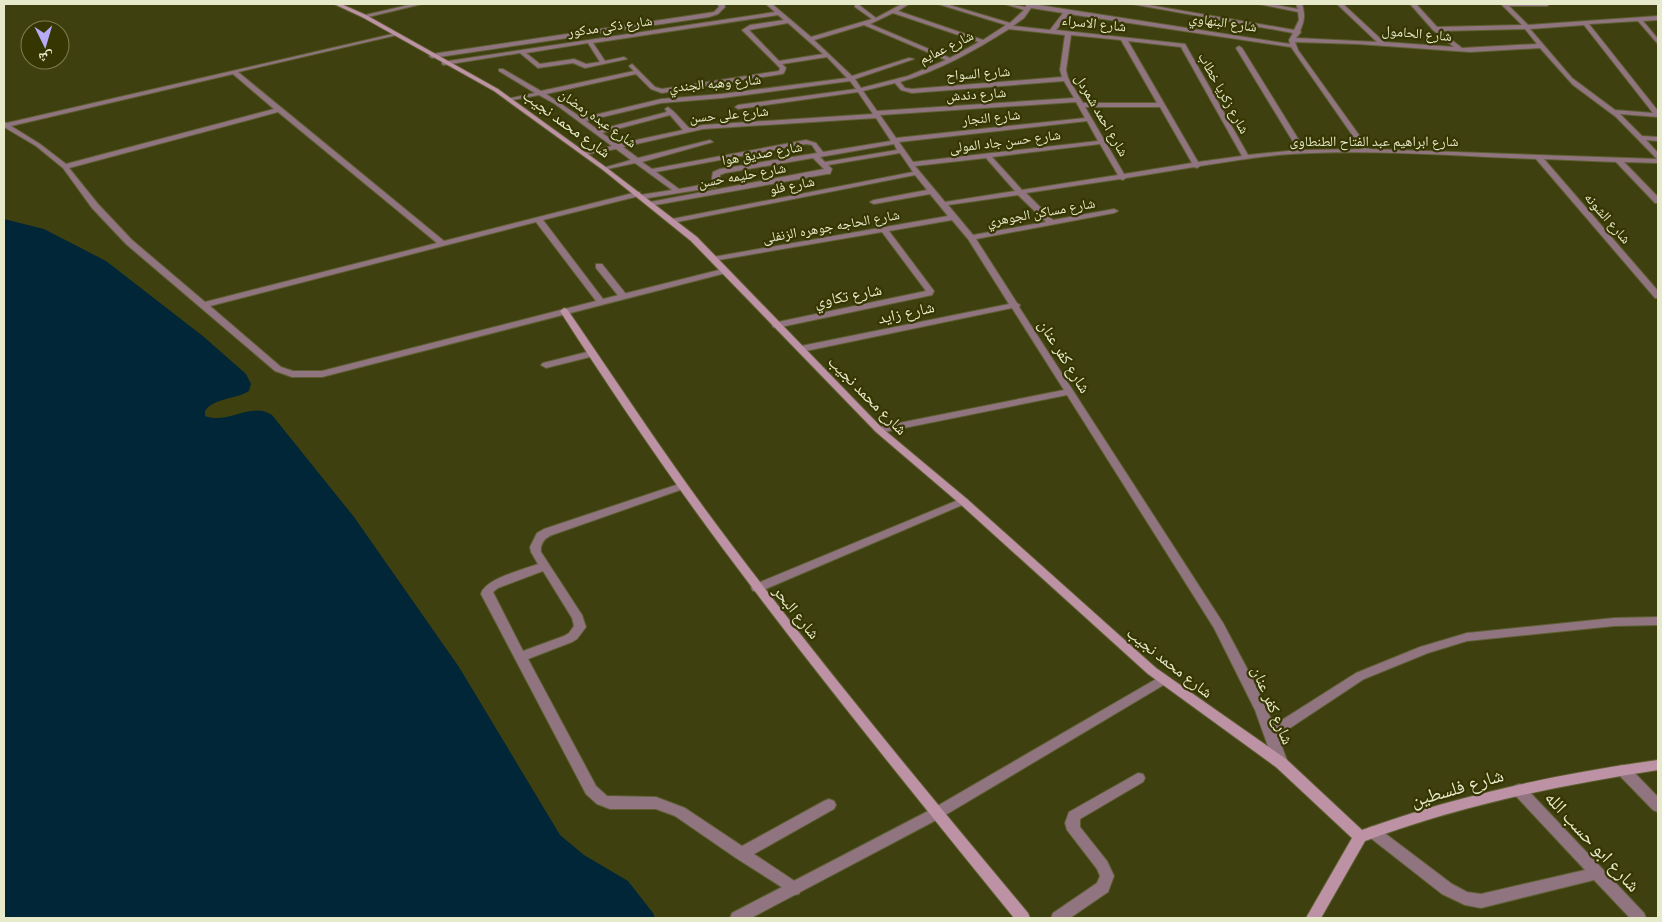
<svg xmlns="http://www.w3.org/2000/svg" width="1662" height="922" viewBox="0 0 1662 922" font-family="'Archivo Narrow','Noto Naskh Arabic',sans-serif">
	<rect width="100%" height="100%" fill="#3f400f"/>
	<path fill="#002637" d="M4 219 44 229 106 261 204 337 246 374 251 384 249 391C235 400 215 397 205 411V416C228 425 251 401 272 415L354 517 459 667 560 835 584 855 628 881 653 913 655 918H4Z"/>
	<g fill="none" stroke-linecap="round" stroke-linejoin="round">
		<defs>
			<g id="lane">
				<polygon points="718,4 724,4 725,7 718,14 709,17 432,58 429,56 432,54 708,13 714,12 719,7"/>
				<polygon points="596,264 602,264 626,294 626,298 620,298 596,268"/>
				<polygon points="591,351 595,354 594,356 546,368 541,365 543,363"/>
				<path d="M682 483 686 484 687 486 686 488 552 535C545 538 540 543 541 552L582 615 586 627 577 639 572 642 528 659 596 786 607 796 656 797 685 808 742 846 824 801 829 799 834 801 836 805 834 809 754 854 799 884 801 889 799 894 794 895 736 858 675 816 656 809H610L597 804 586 794 481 594C484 579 525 569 538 564L531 552 530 547 537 533 544 529ZM543 571 572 618 574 626 569 633 564 636 523 651 493 592 498 588Z"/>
				<polygon points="1138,773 1143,774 1145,778 1143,782 1080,819 1080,827 1107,861 1114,876 1108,892 1070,918 1051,918 1053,913 1097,883 1100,876 1097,869 1067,830 1065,823 1069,812"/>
			</g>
			<g id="street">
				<polygon points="413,4 422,4 364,18 361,16"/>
				<path d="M766 4H772L811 37 872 19 855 7V5H859L876 18 902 4H909L898 11 983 40 1006 25 938 4H946L1010 23 1024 10 1005 4 1026 7V4H1032L1290 44 1289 40 1293 33 1132 4H1143L1294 30 1299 20 1298 12 1259 4H1270L1298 9 1296 4H1302C1305 14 1305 20 1300 31L1301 32 1296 38 1377 42 1337 4H1343L1384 42 1454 47 1433 30 1410 4H1416L1437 27 1522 25 1501 4H1550L1547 6H1509L1528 25 1658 16V20L1643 21 1658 39V44L1638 21 1589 24 1658 111V117L1620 114 1642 136 1658 137V141L1646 140 1658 153V163L1624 162 1658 197V203H1655L1616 162 1544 159 1658 291V298H1655L1536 159C1455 156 1372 149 1291 154 1261 156 1230 161 1200 166L1197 168 1194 167 1126 178 1123 180 1120 179 1026 193 1053 220 1114 209 1118 211 1114 213 976 239 1017 303 1020 305 1019 307 1223 623 1251 676 1274 725 1356 673 1420 647 1467 633 1614 618 1658 617V625L1614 626 1467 641 1428 653 1364 679 1278 736 1288 763 1286 767 1281 768 1276 767 1274 763 1255 710 1214 628 1067 395 879 433 874 430 879 427 1064 390 1012 308 801 352 797 349 801 346 1009 304 968 239 952 220 889 231 934 291 932 295 776 328 773 327 772 325 773 323 926 291 882 232 713 261 709 259 713 257 948 216 930 194 874 204 870 202 874 200 927 190 915 175 672 223 668 221 672 219 913 172 900 153 828 165 832 169 830 174H827L650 206 646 204 650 202 824 169 813 158 725 173 720 175V182L716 187 642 199H639V196L543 220 603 299 723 269 727 271 726 273 322 377H292L275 371 126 244 92 208 63 168 36 146 4 127V122L7 123 397 33V35L238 72 444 241 637 192H640V195L672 190 635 163 603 170V168L631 160 616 149 583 155V153L612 146 555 104 539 95 507 101V99L535 93 499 71V69H503L541 91 634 71 629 66 632 64 655 87 662 89 779 71 780 68 742 30 750 25 784 20 778 15 593 43 605 61 624 57 627 59 585 68 573 63 538 68 520 53 444 65 442 64V62L775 12ZM1031 8 1063 13 1050 30 1013 26 1024 18ZM893 13 979 42 950 58 870 24ZM1069 14 1291 47 1362 149 1305 150 1242 48 1239 46 1236 48 1298 150 1248 155 1185 44 1056 30ZM788 23 823 54 779 61 749 30ZM864 25 946 60 908 76 861 88 855 79 914 59 909 58 852 76 814 40ZM1584 25 1653 113 1615 110 1572 78 1530 29ZM1009 29 1065 35 1060 70 1062 77 912 89 905 88 900 82C940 70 974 51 1009 29ZM1525 29 1537 44 1462 48 1440 31ZM1071 35 1121 40 1157 103H1083L1068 78 1066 70ZM1128 41 1181 47 1242 156 1198 162ZM1295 42 1358 44 1470 52 1540 48 1573 85 1616 117 1657 159 1369 149 1298 50ZM588 43 600 62 586 64 574 59 540 64 526 53ZM827 57 847 78 722 94 661 99 582 118 546 94 636 74 651 89 662 93 782 74 784 73 786 68 782 64ZM233 74 274 109 66 164 40 144 11 126ZM850 81 856 89 738 105 735 107 738 109 858 92 873 114 703 125 689 128 674 112 668 107 665 109 667 112 598 130 586 121 661 103 722 98ZM1064 81 1074 98 877 111 863 91 895 83 901 90 912 93ZM1076 102 1085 118 896 138 880 115ZM1085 107H1160L1192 163 1124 174ZM278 112 437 243 205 302 132 240 98 204 69 168ZM670 115 683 130 618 144 602 133ZM876 118 891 141 823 152 816 143 806 140 652 169 642 162 713 142 710 140 638 158 623 147 703 129ZM1087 121 1098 141 913 162 899 142ZM806 144 812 145 817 153 720 169 713 172 711 183 679 189 656 172ZM894 144 897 150 825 162 820 157ZM1100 144 1118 175 1022 190 992 157ZM986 158 1015 191 945 202 915 166ZM1018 195 1046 222 973 235 948 205ZM536 222 596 301 322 371H293L281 367 210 306Z"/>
				<polygon points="963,498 967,499 968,501 967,503 761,591 753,591 751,588 753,585"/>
				<polygon points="1163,675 1167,677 1169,680 1167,683 942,817 751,918 730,918 732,913 932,809"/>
				<polygon points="1623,765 1628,766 1658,797 1658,812 1653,810 1618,774 1616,770 1618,766"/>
				<polygon points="1519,784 1524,786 1644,913 1646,918 1630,918 1594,880 1481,908 1465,905 1442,894 1368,836 1366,832 1368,828 1373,826 1378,828 1452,884 1467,892 1481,894 1585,870 1514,794 1512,790 1514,786"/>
			</g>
			<g id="secondary">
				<path d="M334 4H341L366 15 498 89 607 168 697 237 882 428 967 499 1156 668 1286 759 1362 830C1458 795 1557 774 1658 760V770C1556 786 1462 805 1365 841L1321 918H1306L1352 838 1276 767 1148 674 959 503 876 432 691 241 603 170 494 91 362 17Z"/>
				<path d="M564 308 567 309C621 388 673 468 731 544 826 670 927 792 1028 913L1030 918H1014C916 797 817 675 724 550 666 472 612 392 560 311Z"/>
			</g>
		</defs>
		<use href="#lane" stroke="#5d5f31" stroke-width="2"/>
		<use href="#street" stroke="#5d5f31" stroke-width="2"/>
		<use href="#secondary" stroke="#5d5f31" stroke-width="2"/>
		<use href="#lane" fill="#907480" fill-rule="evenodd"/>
		<use href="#street" fill="#907480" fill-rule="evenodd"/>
		<use href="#secondary" fill="#bd92a5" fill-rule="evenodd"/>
	</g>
	<g text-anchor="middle" stroke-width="4.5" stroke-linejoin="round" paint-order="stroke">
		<g font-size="14" fill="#e7eaca" stroke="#353602">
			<text transform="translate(1223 22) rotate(8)" y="5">شارع البنهاوي</text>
			<text transform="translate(1094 23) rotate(6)" y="5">شارع الاسراء</text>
			<text transform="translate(610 26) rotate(-8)" y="5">شارع ذكى مدكور</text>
			<text transform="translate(1417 33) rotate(5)" y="5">شارع الحامول</text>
			<text transform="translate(946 47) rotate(-26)" y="5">شارع عمايم</text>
			<text transform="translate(978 73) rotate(-4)" y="5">شارع السواح</text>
			<text transform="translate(715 83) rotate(-5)" y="5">شارع وهبه الجندي</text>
			<text transform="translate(1224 93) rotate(61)" y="5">شارع زكريا خطاب</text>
			<text transform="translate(976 94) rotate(-4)" y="5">شارع دندش</text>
			<text transform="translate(729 114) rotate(-5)" y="5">شارع على حسن</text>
			<text transform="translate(1102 115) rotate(60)" y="5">شارع احمد شمردل</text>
			<text transform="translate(991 117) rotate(-6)" y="5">شارع النجار</text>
			<text transform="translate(598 118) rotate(35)" y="5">شارع عبده رمضان</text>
			<text transform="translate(1005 141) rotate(-7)" y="5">شارع حسن جاد المولى</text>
			<text x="1374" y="146">شارع ابراهيم عبد الفتاح الطنطاوى</text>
			<text transform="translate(762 153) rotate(-10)" y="5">شارع صديق هوا</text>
			<text transform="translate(742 175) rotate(-10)" y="5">شارع حليمه حسن</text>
			<text transform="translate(792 185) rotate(-11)" y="5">شارع فلو</text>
			<text transform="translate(1041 212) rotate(-10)" y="5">شارع مساكن الجوهري</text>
			<text transform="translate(1608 218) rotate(49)" y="5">شارع الشونه</text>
			<text transform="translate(831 226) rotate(-10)" y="5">شارع الحاجه جوهره الزنفلى</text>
		</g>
		<g font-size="16" fill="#e7eaca" stroke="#353602">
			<text transform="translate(567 123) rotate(36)" y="6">شارع محمد نجيب</text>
			<text transform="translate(848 295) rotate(-11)" y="6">شارع تكاوي</text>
			<text transform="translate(906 312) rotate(-12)" y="6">شارع زايد</text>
			<text transform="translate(1065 356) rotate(58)" y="6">شارع كفر عنان</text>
			<text transform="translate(868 395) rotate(45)" y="6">شارع محمد نجيب</text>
			<text transform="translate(797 612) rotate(51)" y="6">شارع البحر</text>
			<text transform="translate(1170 662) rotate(38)" y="6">شارع محمد نجيب</text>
			<text transform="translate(1273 705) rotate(67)" y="6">شارع كفر عنان</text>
		</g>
		<g font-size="19" fill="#e7eaca" stroke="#353602">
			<text transform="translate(1457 787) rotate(-16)" y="7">شارع فلسطين</text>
			<text transform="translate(1593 841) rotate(47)" y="7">شارع ابو حسب الله</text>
		</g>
	</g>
	<rect width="1662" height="922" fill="none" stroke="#e7eaca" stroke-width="10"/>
	<g transform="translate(45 45) rotate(175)"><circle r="24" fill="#353602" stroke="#7c7e52"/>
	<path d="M0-4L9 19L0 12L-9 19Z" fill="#b7abf8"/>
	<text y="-8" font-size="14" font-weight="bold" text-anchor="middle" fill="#e7eaca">ش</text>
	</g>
</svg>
